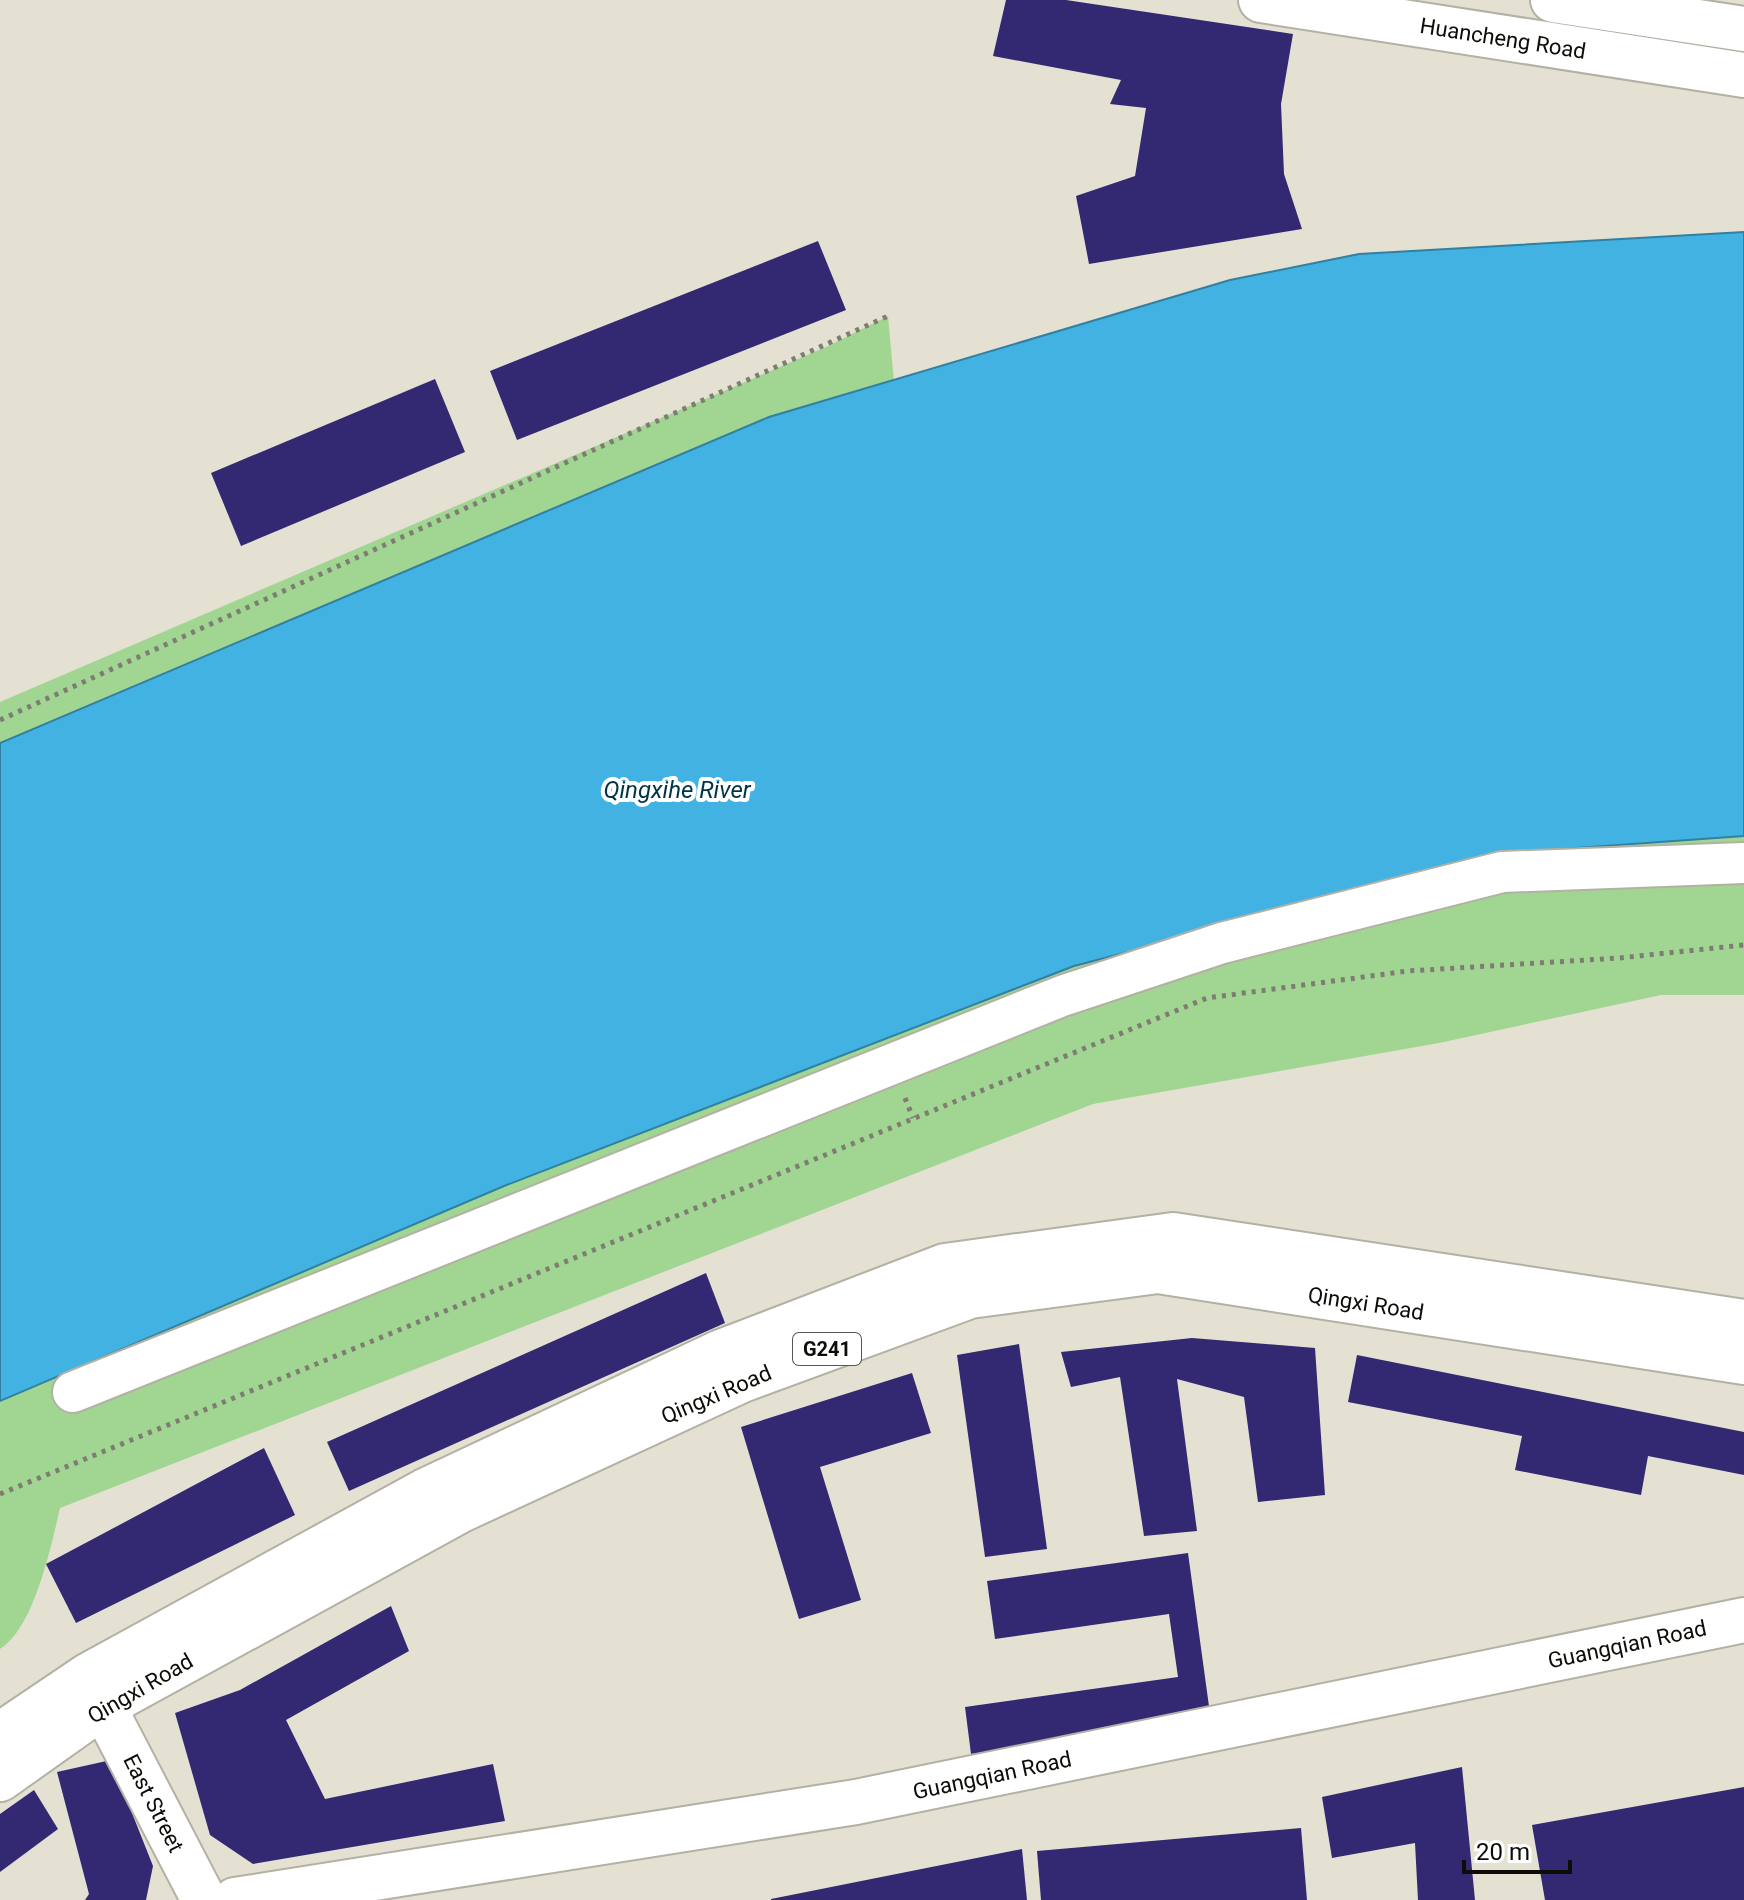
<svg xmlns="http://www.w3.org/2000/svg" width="1744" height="1900" viewBox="0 0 1744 1900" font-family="Roboto,sans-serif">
	<rect width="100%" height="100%" fill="#e4e1d3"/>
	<g fill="#a0d592">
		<polygon points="888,316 894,382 769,417 0,743 0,702 826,347"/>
		<path d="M1744 836V995H1661L1439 1043 1093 1104 60 1508C51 1547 34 1628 0 1649V1401L504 1186 1074 966 1508 853Z"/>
	</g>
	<polygon fill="#42b2e3" stroke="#3280a1" stroke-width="2" points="1744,232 1744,836 1508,853 1074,966 504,1186 0,1401 0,743 769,417 1230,280 1359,254"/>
	<g fill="#332872">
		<polygon points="1006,0 1066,0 1293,34 1281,104 1284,174 1302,229 1089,264 1076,196 1135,176 1146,108 1110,104 1121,80 993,56"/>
		<polygon points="818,241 846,310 517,440 490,371"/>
		<polygon points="435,379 465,452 241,546 211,473"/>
		<polygon points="706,1273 725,1323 349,1491 327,1442"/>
		<polygon points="1192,1338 1315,1348 1325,1495 1258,1502 1244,1397 1177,1379 1197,1531 1144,1536 1120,1377 1071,1387 1061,1352"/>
		<polygon points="1019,1344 1047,1549 985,1557 957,1355"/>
		<polygon points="1357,1355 1744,1432 1744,1475 1648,1456 1641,1495 1515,1470 1522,1436 1348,1402"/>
		<polygon points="912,1373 931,1433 820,1467 861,1600 799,1619 741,1427"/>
		<polygon points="264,1448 295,1515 76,1623 46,1564"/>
		<polygon points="1188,1553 1211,1721 971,1754 965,1707 1178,1677 1169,1614 995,1639 987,1581"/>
		<polygon points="391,1606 409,1651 286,1720 325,1799 493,1764 505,1821 253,1864 210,1835 175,1713 240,1690"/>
		<polygon points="111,1760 153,1866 146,1900 85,1900 89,1894 57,1772"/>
		<polygon points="1462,1767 1475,1900 1418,1900 1415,1843 1332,1858 1322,1797"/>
		<polygon points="1744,1787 1744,1900 1545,1900 1532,1825"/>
		<polygon points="34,1790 58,1829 0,1872 0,1814"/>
		<polygon points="1301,1828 1307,1900 1041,1900 1037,1851"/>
		<polygon points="1022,1849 1027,1900 771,1900 771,1899"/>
	</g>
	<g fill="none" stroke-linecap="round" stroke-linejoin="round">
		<defs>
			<polyline id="street" points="73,1392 1062,996 1222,943 1502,872 1744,863"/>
			<g id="secondary">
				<polyline points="103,1706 204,1900"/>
				<polyline points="235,1900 856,1802 1744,1620"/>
			</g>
			<g id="primary">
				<polyline points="1261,0 1744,75"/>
				<polyline points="1553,0 1744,29"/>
			</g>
			<g id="highway">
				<polyline points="0,1735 89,1675 425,1491 721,1352 945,1266 1173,1235 1744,1322"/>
				<polyline points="0,1779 103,1706 461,1510 742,1380 970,1296 1158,1271 1744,1362"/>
			</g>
		</defs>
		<use href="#street" stroke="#b3b1a3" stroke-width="44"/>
		<use href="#secondary" stroke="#b3b1a3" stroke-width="48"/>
		<use href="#primary" stroke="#b3b1a3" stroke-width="48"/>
		<use href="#highway" stroke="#b3b1a3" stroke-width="48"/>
		<g stroke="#7e7c73" stroke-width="5" stroke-dasharray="4 6" stroke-linecap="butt">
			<polyline points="0,720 888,316"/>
			<polyline points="905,1098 913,1118"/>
			<polyline points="0,1494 1207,998 1408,971 1619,958 1744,945"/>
		</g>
		<use href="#street" stroke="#fff" stroke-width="40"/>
		<use href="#secondary" stroke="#fff" stroke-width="44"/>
		<use href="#primary" stroke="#fff" stroke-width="44"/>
		<use href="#highway" stroke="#fff" stroke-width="44"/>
	</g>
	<g text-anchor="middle" stroke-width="8" stroke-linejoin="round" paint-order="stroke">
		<rect fill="#fff" stroke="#565551" stroke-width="2" x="793" y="1333" width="68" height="32" rx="6"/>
		<g font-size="20" font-weight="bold" fill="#0d0c07">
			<text x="827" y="1356">G241</text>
		</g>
		<g font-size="22" fill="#0d0c07" stroke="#fff">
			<text transform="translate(1503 38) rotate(9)" y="8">Huancheng Road</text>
			<text transform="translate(1366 1303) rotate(9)" y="8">Qingxi Road</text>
			<text transform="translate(716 1394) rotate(-23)" y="8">Qingxi Road</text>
			<text transform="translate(1627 1644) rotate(-12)" y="8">Guangqian Road</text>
			<text transform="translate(140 1688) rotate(-30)" y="8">Qingxi Road</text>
			<text transform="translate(992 1775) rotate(-12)" y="8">Guangqian Road</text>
			<text transform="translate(154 1803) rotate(63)" y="8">East Street</text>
		</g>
		<g font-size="24" font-style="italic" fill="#013448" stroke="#fff">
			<text x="677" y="798">Qingxihe River</text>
		</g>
	</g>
	<path d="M1464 1860v12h106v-12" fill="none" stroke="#0d0c07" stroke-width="4"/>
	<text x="1476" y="1860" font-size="24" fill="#0d0c07" stroke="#ffffff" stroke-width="6" paint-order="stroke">20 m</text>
</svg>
